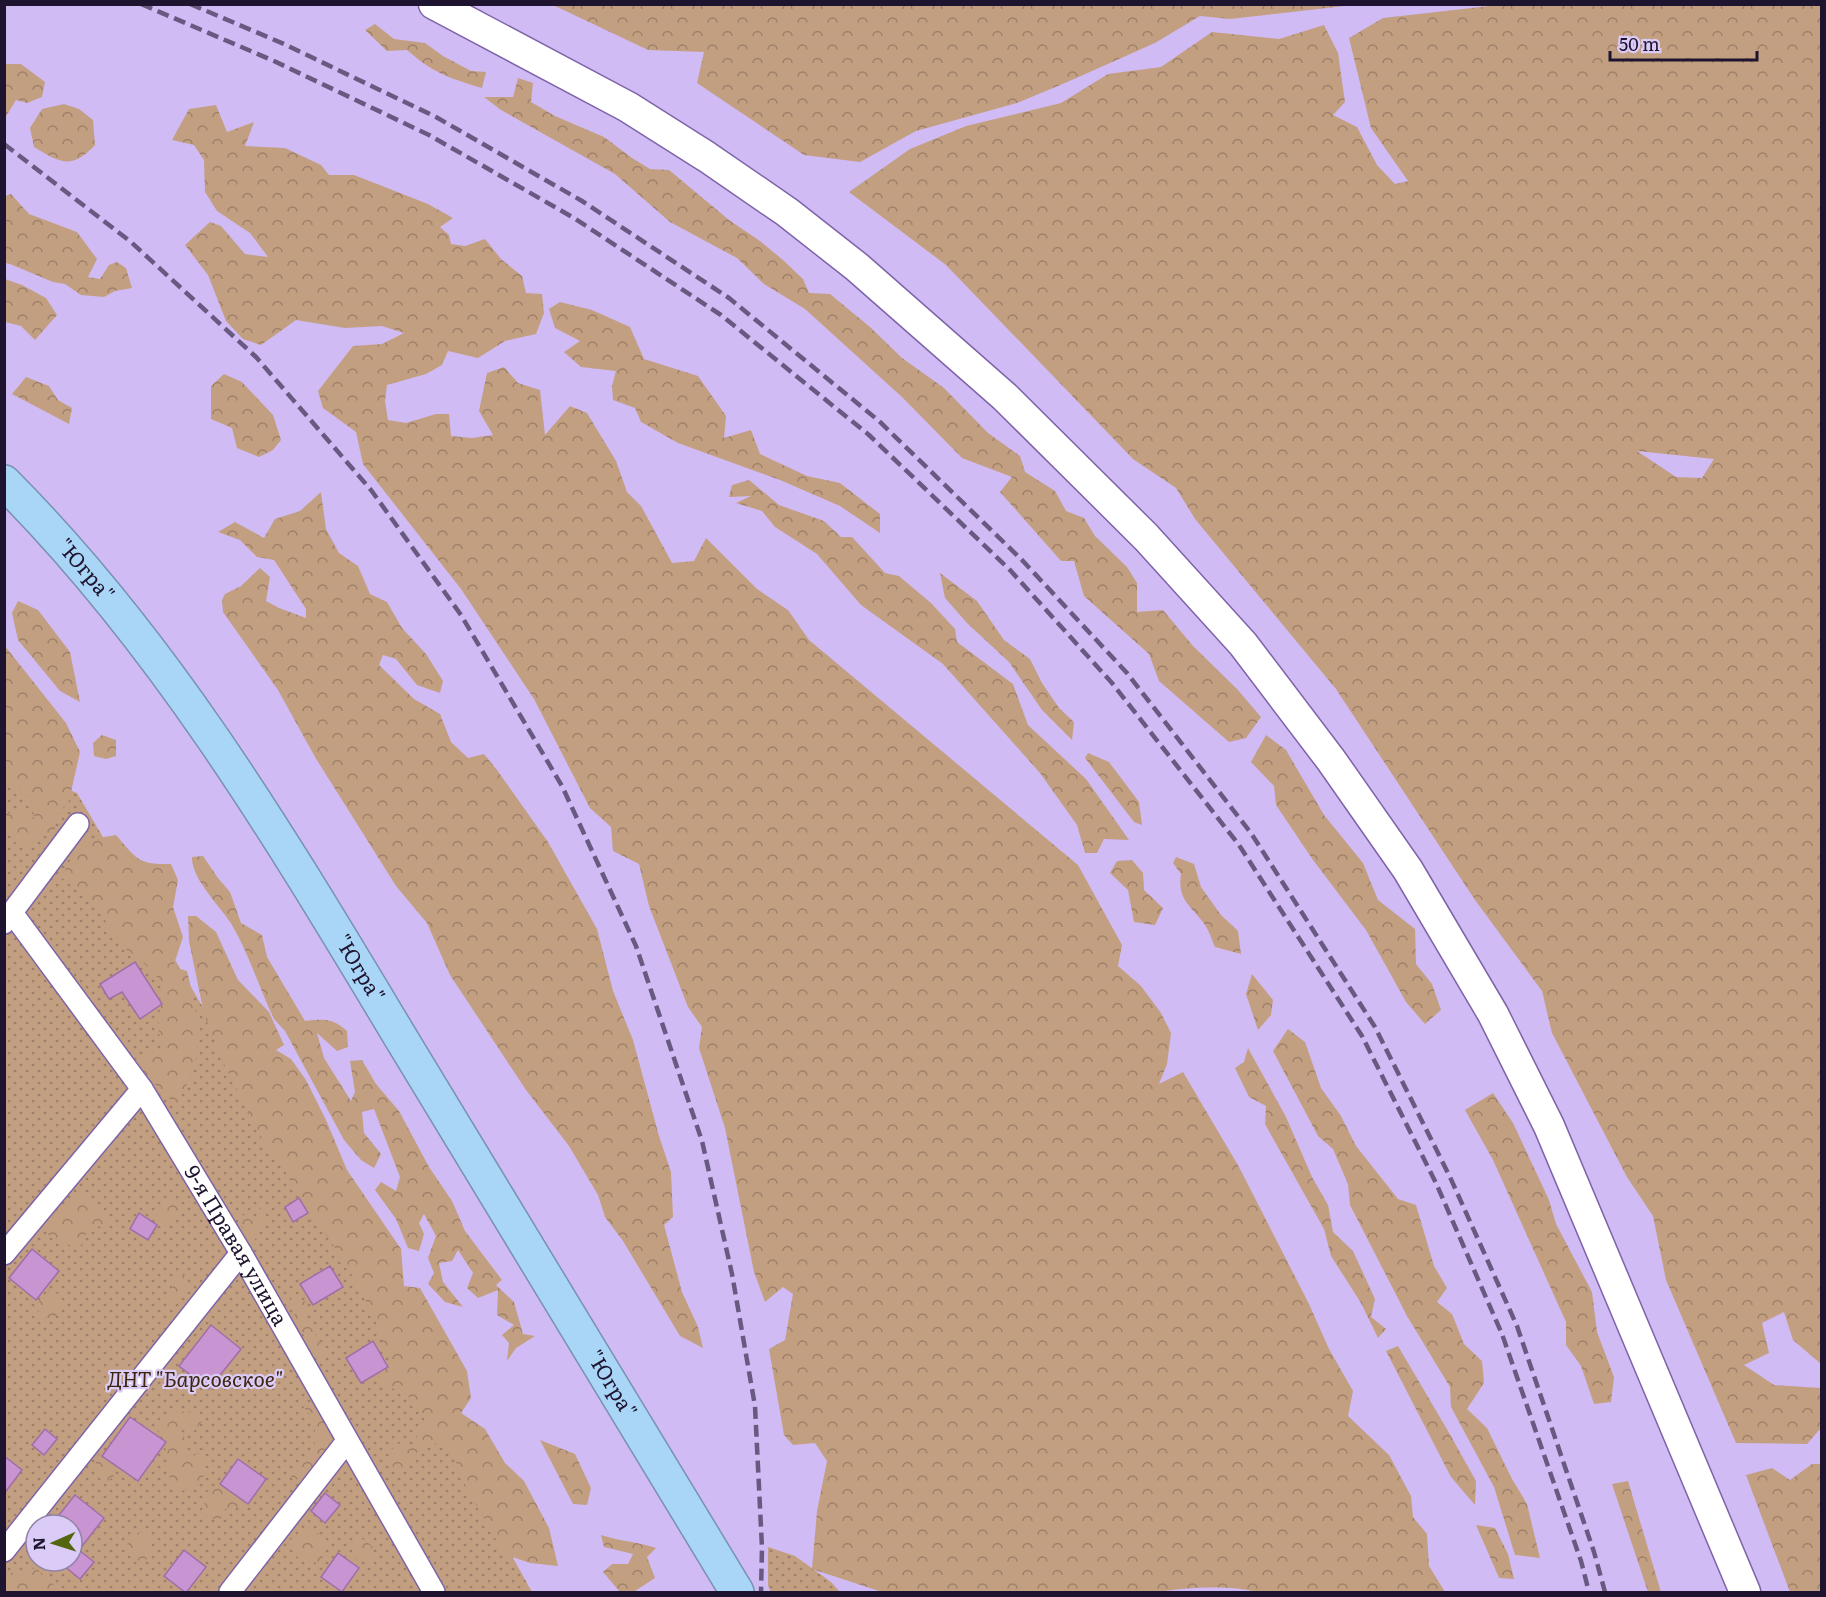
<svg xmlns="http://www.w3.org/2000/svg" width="1826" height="1597" viewBox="0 0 1826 1597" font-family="Literata,serif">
	<defs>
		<pattern id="green-dots" width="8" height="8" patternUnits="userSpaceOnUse" patternTransform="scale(1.5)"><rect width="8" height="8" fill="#c39f81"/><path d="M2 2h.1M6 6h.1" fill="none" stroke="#9e806a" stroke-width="1.8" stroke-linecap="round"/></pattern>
		<pattern id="forest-crowns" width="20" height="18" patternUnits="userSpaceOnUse" patternTransform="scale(1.5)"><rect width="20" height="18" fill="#c39f81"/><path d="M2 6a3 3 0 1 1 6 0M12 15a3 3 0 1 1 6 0" fill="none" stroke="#9e806a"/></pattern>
	</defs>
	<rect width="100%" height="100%" fill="#d0bbf5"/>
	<g fill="url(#green-dots)" fill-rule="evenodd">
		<path d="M4 763 77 793 201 1004 318 1209 532 1592H5ZM36 1525H72V1561H36Z"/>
		<polygon points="768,1547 795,1556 831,1582 840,1592 771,1592 768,1586"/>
	</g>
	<g fill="url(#forest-crowns)" fill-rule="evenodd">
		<path d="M1507 4 1821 5V1364L1793 1340 1784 1312 1762 1323 1769 1353 1744 1365 1774 1385 1821 1388V1428L1807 1444 1736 1443 1666 1280 1653 1216 1627 1177 1552 1033 1542 991 1475 900 1336 689 1195 519 1176 488 1133 459 946 265 849 192 910 149 966 126 1061 103 1108 74 1161 67 1212 32 1279 39 1324 25 1338 53 1345 102 1333 115 1357 127 1377 165 1395 184 1408 181 1371 128 1349 38 1383 18ZM1637 451 1714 459 1702 478 1676 477Z"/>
		<polygon points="553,5 553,4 1353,5 1230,19 1200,16 1155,43 1065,83 1017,103 916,131 860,162 804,155 697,83 704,52 648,50"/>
		<path d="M375 24 394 39 425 43 443 56 471 71 486 72 482 88C449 78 433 73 407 50L387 51 365 30Z"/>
		<polygon points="5,64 21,64 45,82 42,97 27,103 16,100 5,118"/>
		<polygon points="518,78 533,83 531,102 555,116 604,137 632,158 650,169 669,170 729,220 760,241 783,260 803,279 809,293 830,294 870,327 902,358 944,388 988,433 1020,456 1025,472 1055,491 1066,511 1084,518 1095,536 1127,567 1137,583 1137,612 1163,610 1193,646 1237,689 1261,717 1246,738 1229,742 1159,681 1149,654 1084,596 1074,561 1061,561 1000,492 1012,477 962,458 902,397 805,309 764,284 737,258 670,222 615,174 501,110 484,97 513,97"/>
		<path d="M64 104 79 109 93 120 95 145C72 170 60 163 34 147L30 128 42 109Z"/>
		<path d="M216 105 227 132 254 122 245 146 285 148 321 165 329 175H354L428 204 453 218 440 227 449 235 451 244 465 246 485 239 501 259 522 276 526 293 542 294 544 313 536 334 505 341 478 358 448 351 442 365 426 374 387 385 385 401 388 420 406 423 436 414H449L451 436 472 438 493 435 479 411 487 373 504 367 518 383 540 390 545 435 570 406 587 413 616 461 627 492 641 506 672 563 694 561 706 538 757 589 788 610 809 640 1078 865 1122 945 1118 966 1141 986 1161 1013 1171 1033 1167 1064 1159 1084 1183 1072 1239 1167 1309 1304 1329 1349 1353 1391 1348 1416 1389 1455 1411 1496 1413 1517 1427 1534 1429 1566 1445 1592H1257C1232 1585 1185 1587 1159 1592H882L812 1569 817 1511 827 1461 815 1443 793 1445 784 1435 769 1349 785 1340 793 1294 783 1287 765 1302 754 1272 725 1128 699 1048 702 1027 688 1007 649 906 639 864 613 851 611 827 590 808 534 699 461 589 363 464 356 432 323 408 318 391 353 346 382 344 404 333 382 326 345 328 296 320 261 345 243 339 226 321 208 275 185 245 210 222 221 226 245 254 268 257 250 233 217 211 205 192 204 160 194 145 172 140 189 109Z"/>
		<polygon points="11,194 29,214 77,232 97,259 88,277 100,279 109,265 117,262 126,268 132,288 115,291 104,297 81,295 65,284 53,282 10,264 5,263 5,196"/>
		<polygon points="5,279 22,285 46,298 57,315 35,340 21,326 5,322"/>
		<polygon points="560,302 592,310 630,327 644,359 698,376 726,416 724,438 751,430 760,454 807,476 840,483 880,514 880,533 840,506 780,480 678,443 641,422 635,408 613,400 612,386 616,371 581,367 564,352 580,341 555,328 549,309"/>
		<polygon points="224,374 242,382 273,415 281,440 273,450 259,457 237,448 232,428 211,419 211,386"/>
		<polygon points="26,377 49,386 58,400 72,408 69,424 12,394"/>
		<polygon points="749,480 779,505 824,521 841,537 852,537 885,573 899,576 931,603 955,629 957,642 1013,684 1028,725 1086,779 1129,840 1104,839 1097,853 1085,853 1077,825 1040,773 943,664 861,605 817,554 775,527 762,511 736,503 751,496 729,497 732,485"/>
		<polygon points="321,492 326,529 339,553 358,566 370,594 387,602 402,628 426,654 443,681 440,693 417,685 396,659 383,655 379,665 414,699 440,714 451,742 468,758 484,754 497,770 548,842 597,929 613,991 633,1040 659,1136 671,1172 673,1217 664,1225 682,1292 698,1327 703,1348 680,1336 623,1241 605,1217 598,1195 569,1146 526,1090 450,975 427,923 396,886 315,757 278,690 223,612 222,600 225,594 241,586 260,568 270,577 266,601 279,608 306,618 306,609 274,560 257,557 240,540 218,532 235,522 264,538 275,519 300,511"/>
		<polygon points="940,573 977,601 1004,640 1030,659 1042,683 1059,708 1074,722 1072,740 1042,710 1009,662 967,623 945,598"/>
		<polygon points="18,601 38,610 70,652 80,702 60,691 18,640 12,613"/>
		<polygon points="5,646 66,723 80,752 69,801 55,817 55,832 47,836 40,835 29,848 17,846 11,831 5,830 5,814 21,811 34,818 32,801 5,775"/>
		<polygon points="102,735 116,740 116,756 106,759 94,756 93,743"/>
		<polygon points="1266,735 1286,750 1324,815 1363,863 1378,900 1415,929 1416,964 1432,984 1441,1010 1425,1024 1406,1002 1366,930 1313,860 1276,805 1274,786 1251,762"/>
		<polygon points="1088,753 1109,762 1139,802 1142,825 1134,822 1085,758"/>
		<path d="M116 835C137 859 138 865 171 864L178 880 173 907 183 937 173 967 187 971C195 1005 205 1041 191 1075 187 1085 181 1095 176 1105L134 1064 161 1047 158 1026 163 983 141 960 123 947 94 904 61 877 81 841Z"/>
		<path d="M203 856 218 878 230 892 241 923 262 935 267 957 305 1021C325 1019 332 1018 347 1031L348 1047 337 1051 317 1033 324 1058 351 1101 355 1092 350 1061 362 1060 376 1084 399 1111 429 1167 452 1201 465 1231 502 1280 496 1285 514 1302 523 1334 535 1336 516 1348 507 1361 509 1343 502 1335 514 1325 497 1315 498 1290 478 1298 467 1288 473 1273 458 1250 452 1261 439 1263 443 1282 463 1307 445 1302 428 1284 434 1273 428 1258 436 1236 424 1214 419 1223 424 1234 419 1251 408 1248 396 1219 375 1190 381 1182 396 1191 400 1177 374 1109 362 1112 364 1133 381 1154 374 1168 361 1160 344 1140 285 1031 274 1019C259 988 249 954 232 925 221 907 191 879 192 857Z"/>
		<path d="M1176 857 1194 864 1201 887 1221 915 1238 931 1241 954 1215 947C1212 940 1209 931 1205 925 1192 906 1177 901 1181 874L1173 863Z"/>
		<polygon points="1132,860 1143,873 1144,890 1163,908 1155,925 1134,922 1128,890 1110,873 1117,861"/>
		<polygon points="188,916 196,916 216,932 238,980 269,1012 284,1045 276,1050 291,1059 306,1080 326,1120 347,1170 401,1249 404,1286 420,1288 467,1371 471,1398 461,1413 485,1429 505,1463 524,1481 549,1528 558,1566 530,1563 504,1554 459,1474 454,1454 438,1442 414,1454 408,1472 388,1465 391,1450 400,1443 413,1445 425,1419 404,1391 380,1386 380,1375 392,1363 385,1350 376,1321 355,1280 326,1234 302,1213 301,1194 261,1137 223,1062 204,1014 189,941"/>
		<polygon points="1252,974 1273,1000 1271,1015 1258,1030 1246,994"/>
		<polygon points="1288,1029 1305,1042 1321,1088 1341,1116 1356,1146 1398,1199 1416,1205 1434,1266 1447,1288 1437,1302 1452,1314 1464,1344 1482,1361 1484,1383 1467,1409 1487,1428 1512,1479 1527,1504 1540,1558 1515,1555 1494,1487 1451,1407 1450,1387 1407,1316 1350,1205 1348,1184 1333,1149 1318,1136 1273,1051"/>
		<polygon points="1248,1048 1286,1117 1312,1177 1328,1205 1333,1232 1353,1251 1375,1299 1371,1317 1386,1329 1378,1338 1361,1303 1331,1256 1324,1229 1265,1124 1266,1106 1249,1097 1235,1068 1244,1062"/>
		<polygon points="1493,1093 1513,1123 1549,1200 1556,1224 1592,1292 1597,1332 1614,1377 1611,1402 1594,1404 1581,1366 1566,1345 1566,1322 1493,1160 1465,1110"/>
		<polygon points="79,1193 94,1200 108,1221 86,1234 79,1249 51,1238 38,1222 57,1206 69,1207"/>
		<polygon points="165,1198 178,1202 179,1218 166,1227 157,1214"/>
		<polygon points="262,1207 267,1217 253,1243 243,1230 240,1213 252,1221"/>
		<polygon points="173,1274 188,1275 187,1292 174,1306 163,1297 173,1289"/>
		<polygon points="50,1289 62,1297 56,1318 40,1318 37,1303"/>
		<polygon points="292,1295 306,1302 304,1317 319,1340 327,1366 305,1338 290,1305"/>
		<polygon points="1398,1346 1448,1431 1476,1481 1475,1505 1451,1477 1386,1351"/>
		<polygon points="317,1403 331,1438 309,1480 301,1481 291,1477 304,1459 317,1450 313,1438 317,1424 302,1405"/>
		<polygon points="179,1411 207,1415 194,1431 180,1430 188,1445 183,1463 204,1449 203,1483 182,1491 170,1484 168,1456 155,1422"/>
		<polygon points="540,1440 575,1454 591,1488 587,1505 573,1504"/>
		<polygon points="99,1454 111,1462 116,1474 105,1484 93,1471"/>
		<polygon points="1812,1464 1821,1464 1821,1592 1790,1592 1746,1475 1772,1468 1790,1480"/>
		<polygon points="1628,1481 1661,1592 1648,1592 1612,1484"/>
		<polygon points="224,1486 249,1505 225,1509 220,1521 208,1517 202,1511 209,1487"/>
		<polygon points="307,1525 326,1539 319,1564 297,1557 289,1541"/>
		<polygon points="1476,1525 1495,1528 1508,1554 1514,1579 1499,1578"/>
		<polygon points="143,1532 151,1538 150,1559 134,1561 126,1550 130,1534"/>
		<path d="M601 1535C619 1541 638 1542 656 1548L647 1557 655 1578 635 1591 620 1592 603 1572 612 1564H628L633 1554 604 1547Z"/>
		<polygon points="360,1537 373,1547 374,1564 358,1561 352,1550"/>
		<polygon points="36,1568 55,1586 57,1592 5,1592 5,1576 10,1573"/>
	</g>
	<g fill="#c894d2" stroke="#a06da9" stroke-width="1.5">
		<polygon points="135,962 162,1004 140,1019 122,992 109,999 100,984"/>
		<polygon points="299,1198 308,1213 293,1222 285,1207"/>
		<polygon points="139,1213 157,1225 148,1240 130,1229"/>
		<polygon points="32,1249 59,1271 36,1300 9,1278"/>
		<polygon points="330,1266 343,1287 313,1305 300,1284"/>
		<polygon points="211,1325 241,1349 209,1389 179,1366"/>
		<polygon points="373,1341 388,1367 361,1383 346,1358"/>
		<polygon points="130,1417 166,1442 138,1481 102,1456"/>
		<polygon points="45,1429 57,1439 44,1455 32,1445"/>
		<polygon points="4,1456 22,1470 4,1494"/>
		<polygon points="238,1459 266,1479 248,1504 220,1484"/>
		<polygon points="325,1493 340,1505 325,1523 311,1511"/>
		<polygon points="75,1495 104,1518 79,1550 94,1562 80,1579 58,1561 72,1561 72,1525 51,1525"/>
		<polygon points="184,1550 206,1567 186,1593 164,1576"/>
		<polygon points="338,1553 359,1568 342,1592 321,1577"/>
	</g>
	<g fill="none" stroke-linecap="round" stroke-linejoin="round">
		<defs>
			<g id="street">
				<path id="s1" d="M13 914 142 1089 241 1253 434 1592"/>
				<polyline points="4,923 78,824"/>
				<polyline points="4,1254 142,1089"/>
				<polyline points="4,1551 241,1253"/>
				<polyline points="230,1592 347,1441"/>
			</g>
			<polyline id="secondary" points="434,4 628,107 707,157 787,212 857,267 1005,397 1146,537 1243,644 1331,760 1408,870 1493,1014 1549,1126 1745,1592"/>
			<g id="highway">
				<path id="s2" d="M4 482C170 648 287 849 407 1048 517 1230 628 1411 737 1592"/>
			</g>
		</defs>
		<use href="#street" stroke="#7e64a7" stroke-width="24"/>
		<use href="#secondary" stroke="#7e64a7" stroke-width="33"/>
		<use href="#highway" stroke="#7991b0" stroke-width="36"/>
		<use href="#street" stroke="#fff" stroke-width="21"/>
		<use href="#secondary" stroke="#fff" stroke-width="30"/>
		<use href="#highway" stroke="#a9d5f6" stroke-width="33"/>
		<g stroke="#685981" stroke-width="4.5" stroke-dasharray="12 6" stroke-linecap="butt">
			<polyline points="141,4 274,61 429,135 574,218 721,315 869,435 1010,570 1112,683 1239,845 1362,1036 1436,1183 1502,1334 1581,1561 1589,1592"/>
			<polyline points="190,4 284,44 436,117 582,201 729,298 879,421 1022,560 1127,673 1251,833 1375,1027 1450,1177 1517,1326 1594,1552 1605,1592"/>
			<polyline points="4,144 131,242 256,357 371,490 461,615 562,786 636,946 702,1141 732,1274 755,1406 762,1548 761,1592"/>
		</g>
	</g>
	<g text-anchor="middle" stroke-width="4.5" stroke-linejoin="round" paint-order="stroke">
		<g font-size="21" fill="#1f142f" stroke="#dbcbf7">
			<text dy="7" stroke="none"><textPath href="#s2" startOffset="120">"Югра"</textPath></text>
			<text dy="7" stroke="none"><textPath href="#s2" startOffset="604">"Югра"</textPath></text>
			<text dy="7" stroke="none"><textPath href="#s1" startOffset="400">9-я Правая улица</textPath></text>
			<text dy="7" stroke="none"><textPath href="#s2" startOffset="1090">"Югра"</textPath></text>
		</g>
		<g font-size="21" font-style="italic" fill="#3c240d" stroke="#dbcbf7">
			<text x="195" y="1387">ДНТ "Барсовское"</text>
		</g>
	</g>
	<rect width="1826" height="1597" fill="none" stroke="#1f142f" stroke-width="12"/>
	<g transform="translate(54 1543) rotate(267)"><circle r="28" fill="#dbcbf7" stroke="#9082a7" stroke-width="1.5"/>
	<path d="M0-4.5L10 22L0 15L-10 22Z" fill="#53650d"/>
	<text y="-9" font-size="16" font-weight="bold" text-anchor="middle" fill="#1f142f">N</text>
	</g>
	<path d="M1610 51v9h147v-9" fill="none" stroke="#1f142f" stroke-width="3"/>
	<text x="1619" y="51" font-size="18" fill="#1f142f" stroke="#dbcbf7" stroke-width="4.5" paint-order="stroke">50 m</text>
</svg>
